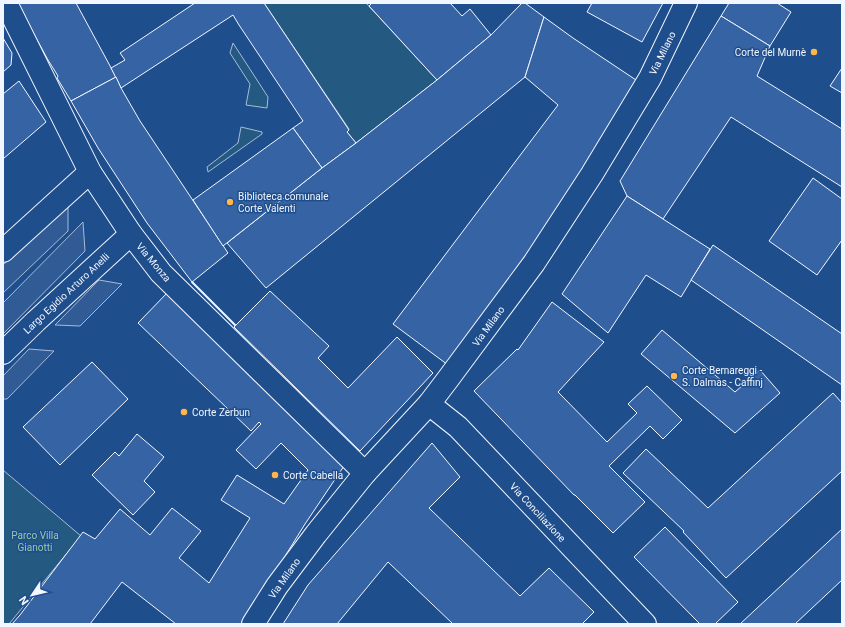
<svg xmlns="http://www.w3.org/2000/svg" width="845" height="627" viewBox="0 0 845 627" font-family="Roboto,sans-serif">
	<rect width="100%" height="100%" fill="#1f4e8c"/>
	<g fill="#245a82" stroke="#a8bbd7">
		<polygon points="264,3 366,3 437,80 356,143 347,132 349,129"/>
		<polygon points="233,43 268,97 267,108 246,105 250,84 230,53"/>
		<polygon points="241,127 262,132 262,134 208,172 207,167 238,143"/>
		<polygon points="3,470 81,536 9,624 3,624"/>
	</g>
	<g fill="#305b95" stroke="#a8bbd7">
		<polygon points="68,204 68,231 3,293 3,265"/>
		<polygon points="83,222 85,251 3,334 3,303"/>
		<polygon points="99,280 122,284 80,326 55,325"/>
		<polygon points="29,349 54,351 7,399 3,399 3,376"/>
	</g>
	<g fill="#3563a3" stroke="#f2f6ff">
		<polygon points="17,3 76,3 116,77 71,101 57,78 58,76 48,60"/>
		<polygon points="195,3 264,3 349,130 347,132 356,143 322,168 293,128 303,121 239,25 233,15 121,88 111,68 125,60 120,53"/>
		<polygon points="372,3 450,3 462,16 470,9 491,35 437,80 369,6"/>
		<polygon points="522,3 525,3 544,17 525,77 266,288 227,243 322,168 356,143 437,80 491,35"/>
		<polygon points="592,3 663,3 642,42 587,12"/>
		<polygon points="729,3 777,3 791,12 770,46 721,16"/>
		<polygon points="721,16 770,46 757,76 842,129 842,187 731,117 663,219 627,196 620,181"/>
		<polygon points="544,17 573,38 636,80 554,218 448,365 393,324 558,105 525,77"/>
		<polygon points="3,38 12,53 11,65 3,72"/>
		<polygon points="842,68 842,93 830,86"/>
		<polygon points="116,77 121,88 140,121 228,253 192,282 147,223 98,148 71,101"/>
		<polygon points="19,81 46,122 3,159 3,94"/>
		<polygon points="293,128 322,168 223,246 193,200"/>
		<polygon points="813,178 842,199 842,240 817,275 769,241"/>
		<polygon points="627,196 710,249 681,297 646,275 608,333 562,294"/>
		<polygon points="713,245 842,334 842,385 691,280"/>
		<polygon points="270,291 329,346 318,358 348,388 397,337 433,373 360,451 234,327"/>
		<polygon points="168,292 346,463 305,524 243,624 176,624 122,582 90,624 12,624 20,615 83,532 95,539 120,509 150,535 172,508 201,531 179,558 209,583 250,518 221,500 237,475 284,504 308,470 281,443 256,469 236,450 261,424 259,422 251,431 138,323"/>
		<polygon points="552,302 604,342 558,392 607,442 637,413 628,404 647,386 682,420 663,439 650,426 609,466 645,502 613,533 575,495 574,495 474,391 517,349 518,350"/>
		<polygon points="662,330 735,392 760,370 780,393 735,433 641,354"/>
		<polygon points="92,362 128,399 60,465 23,427"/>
		<polygon points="833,393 842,403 842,471 726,578 683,532 684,531 623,473 646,449 708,508"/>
		<polygon points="137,434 164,457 144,481 155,492 133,515 92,475 115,452 119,456"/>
		<polygon points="432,443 460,477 429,508 520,596 549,568 594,612 582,624 453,624 388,562 337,624 283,624 308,585"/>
		<polygon points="665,527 738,602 715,624 700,624 634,557"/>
		<polygon points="842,529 842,580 795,624 740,624"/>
	</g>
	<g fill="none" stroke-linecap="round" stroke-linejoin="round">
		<defs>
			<g id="street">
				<polyline points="6,3 90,172 131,234 161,273 365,473"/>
				<polyline points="3,251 90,172"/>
				<polyline points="3,353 36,321 131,234"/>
				<polyline points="429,404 458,427 645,624"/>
				<polyline points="253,624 277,586 316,534 365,473 429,404 448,379 534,263 592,174 650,78 686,3"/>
			</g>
		</defs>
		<use href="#street" stroke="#f2f6ff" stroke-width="24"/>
		<use href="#street" stroke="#1f4e8c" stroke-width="22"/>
		<polyline stroke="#f2f6ff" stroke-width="2" points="192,282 235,325"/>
	</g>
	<g fill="#ffb74d" stroke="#1f4e8c" stroke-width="1.5">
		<circle cx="814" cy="52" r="4"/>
		<circle cx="230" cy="202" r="4"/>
		<circle cx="674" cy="376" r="4"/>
		<circle cx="184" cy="412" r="4"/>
		<circle cx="275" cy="475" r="4"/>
	</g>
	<g text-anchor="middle" stroke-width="3" stroke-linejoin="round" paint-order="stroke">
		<g font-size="10" fill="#f2f6ff" stroke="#1f4e8c" text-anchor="start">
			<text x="806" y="56" text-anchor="end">Corte del Murnè</text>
			<text x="238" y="200">Biblioteca comunale<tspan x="238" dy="12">Corte Valenti</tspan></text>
			<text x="682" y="374">Corte Bernareggi -<tspan x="682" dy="12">S. Dalmas - Caffinj</tspan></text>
			<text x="192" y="416">Corte Zerbun</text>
			<text x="283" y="479">Corte Cabella</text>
		</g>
		<g font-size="10" fill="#f2f6ff" stroke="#1f4e8c">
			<text transform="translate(662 53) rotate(-64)" y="4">Via Milano</text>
			<text transform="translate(154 262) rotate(50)" y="4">Via Monza</text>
			<text transform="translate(66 293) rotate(-43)" y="4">Largo Egidio Arturo Anelli</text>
			<text transform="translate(488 326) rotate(-54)" y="4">Via Milano</text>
			<text transform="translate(538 512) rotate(47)" y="4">Via Conciliazione</text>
			<text transform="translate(284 578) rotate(-55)" y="4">Via Milano</text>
		</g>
		<g font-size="10" fill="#97c8a6" stroke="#1f4e8c">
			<text x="35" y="539">Parco Villa<tspan x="35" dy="12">Gianotti</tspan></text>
		</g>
	</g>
	<rect width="845" height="627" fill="none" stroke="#f2f6ff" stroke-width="8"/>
	<g transform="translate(32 595) rotate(235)" stroke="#1f4e8c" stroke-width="3" paint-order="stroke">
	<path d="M0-3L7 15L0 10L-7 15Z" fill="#f2f6ff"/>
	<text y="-6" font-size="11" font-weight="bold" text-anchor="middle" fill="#f2f6ff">N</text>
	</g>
</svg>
